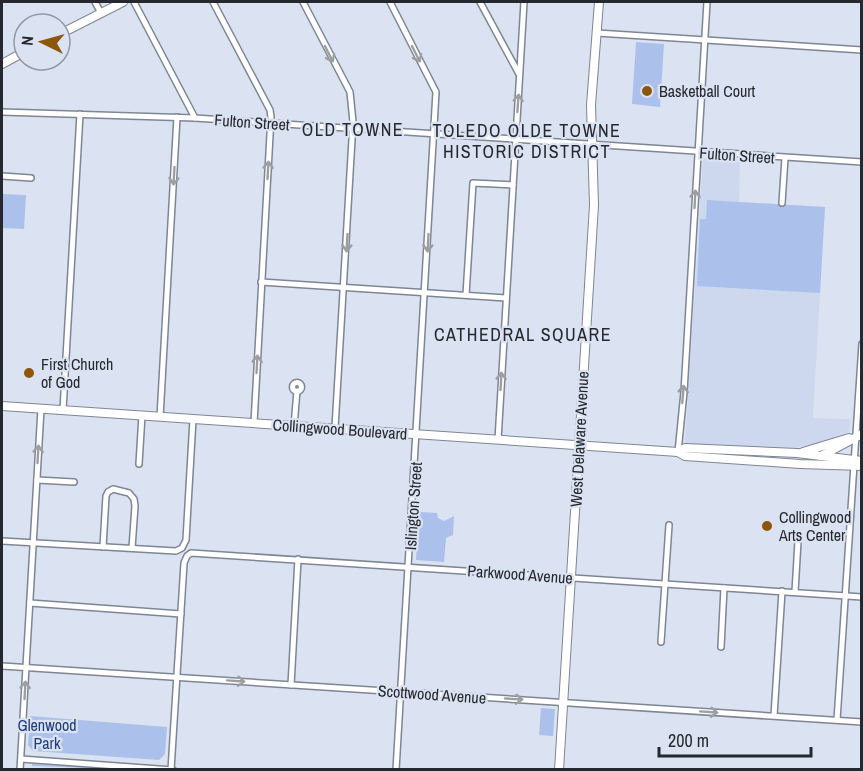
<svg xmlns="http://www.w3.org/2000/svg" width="863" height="771" viewBox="0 0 863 771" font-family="'Archivo Narrow',sans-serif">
	<rect width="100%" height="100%" fill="#dbe3f2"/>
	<polygon fill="#cdd8ef" points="703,158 740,162 739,202 825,207 813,418 851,419 849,432 817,443 784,450 685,444"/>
	<g fill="#abc0ea">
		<polygon points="636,42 664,44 660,107 632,104"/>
		<polygon points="2,194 26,195 24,229 2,228"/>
		<polygon points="707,200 825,207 820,293 697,286 700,219 706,219"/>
		<polygon points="419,512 437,513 438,518 444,521 454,516 453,535 446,538 444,562 416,560"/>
		<polygon points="541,708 555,709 553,736 539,735"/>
		<polygon points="30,716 167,727 165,754 159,760 33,751 28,745"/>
		<polygon points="32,764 120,769 32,766"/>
	</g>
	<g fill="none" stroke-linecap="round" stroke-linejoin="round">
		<defs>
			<g id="street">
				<polyline points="95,2 101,13"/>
				<polyline points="134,2 195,118"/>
				<polyline points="213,2 270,110 271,117 254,423"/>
				<polyline points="303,2 350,92 353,122 335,428"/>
				<polyline points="390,2 436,92 396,770"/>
				<polyline points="480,2 519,74"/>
				<polyline points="597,33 862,50"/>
				<polyline points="2,112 195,118 862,162"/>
				<polyline points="2,176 31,178"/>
				<polyline points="782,203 785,158"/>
				<polyline points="261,282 506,298"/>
				<polyline points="466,295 473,183 513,185"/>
				<circle cx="297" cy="387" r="4.5"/>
				<polyline points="63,410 80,114"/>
				<polyline points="160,417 177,117"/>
				<polyline points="294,426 297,391"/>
				<polyline points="498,440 524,2"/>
				<polyline points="678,452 684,392 707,2"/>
				<polyline points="139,464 142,415"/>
				<polyline points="37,480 74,482"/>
				<polyline points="2,541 176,551 182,548 186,540 193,419"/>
				<polyline points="103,547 106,496 108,492 113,489 129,493 134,499 135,506 132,548"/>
				<polyline points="795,592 798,541"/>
				<polyline points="30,603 181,614"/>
				<polyline points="661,642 669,525"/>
				<polyline points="721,647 724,588"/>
				<polyline points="2,666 862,722"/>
				<polyline points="291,685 298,559"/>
				<polyline points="774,716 782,591"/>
				<polyline points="837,720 862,344"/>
				<polyline points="21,759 173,770"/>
				<polyline points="20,770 41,409"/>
				<polyline points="171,770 184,563 187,556 191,553 862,597"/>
			</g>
			<g id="secondary">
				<polyline points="60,34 123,2"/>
				<polyline points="2,64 24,52"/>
				<polyline points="2,406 678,452 685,456 800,464 862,466"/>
				<polyline points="678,452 685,448 797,453 862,461"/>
				<polyline points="803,452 849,438"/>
				<polyline points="821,456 862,434"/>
				<polyline points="559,770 594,205 591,105 599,2"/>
			</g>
		</defs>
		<use href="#street" stroke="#7e8593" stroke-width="8"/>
		<use href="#secondary" stroke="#7e8593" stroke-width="10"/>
		<use href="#street" stroke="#fff" stroke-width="5"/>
		<use href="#secondary" stroke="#fff" stroke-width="8"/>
	</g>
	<defs><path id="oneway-shaft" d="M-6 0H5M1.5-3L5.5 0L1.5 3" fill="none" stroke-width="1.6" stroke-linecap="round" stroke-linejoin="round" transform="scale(1.5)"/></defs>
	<g stroke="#9d9ea1">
		<use href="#oneway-shaft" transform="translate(329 54) rotate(63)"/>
		<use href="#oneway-shaft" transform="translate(416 54) rotate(63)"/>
		<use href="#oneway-shaft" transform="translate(518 103) rotate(-86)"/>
		<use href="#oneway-shaft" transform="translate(268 170) rotate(-87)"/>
		<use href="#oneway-shaft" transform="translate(174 176) rotate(93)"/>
		<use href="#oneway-shaft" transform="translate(695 199) rotate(-87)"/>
		<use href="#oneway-shaft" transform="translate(347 243) rotate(93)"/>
		<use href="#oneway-shaft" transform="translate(428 243) rotate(93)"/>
		<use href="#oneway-shaft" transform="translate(257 364) rotate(-87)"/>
		<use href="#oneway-shaft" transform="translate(501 381) rotate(-87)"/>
		<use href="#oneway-shaft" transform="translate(683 394) rotate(-85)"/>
		<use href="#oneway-shaft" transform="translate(38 454) rotate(-87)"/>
		<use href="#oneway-shaft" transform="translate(236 681) rotate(4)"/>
		<use href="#oneway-shaft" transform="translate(25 690) rotate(-87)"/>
		<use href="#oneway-shaft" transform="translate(514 699) rotate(4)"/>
		<use href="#oneway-shaft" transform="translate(709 712) rotate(4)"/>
	</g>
	<g fill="#8d560a" stroke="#dbe3f2" stroke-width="2">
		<circle cx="647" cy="91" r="6"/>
		<circle cx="29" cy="373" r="6"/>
		<circle cx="767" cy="526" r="6"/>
	</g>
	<g text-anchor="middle" stroke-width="4.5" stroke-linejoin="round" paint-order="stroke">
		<g font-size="16" fill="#25282e" stroke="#dbe3f2" text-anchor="start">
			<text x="659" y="97">Basketball Court</text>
			<text x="41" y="370">First Church<tspan x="41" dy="18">of God</tspan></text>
			<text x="779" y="523">Collingwood<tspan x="779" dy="18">Arts Center</tspan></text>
		</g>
		<g font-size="16" fill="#25282e" stroke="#dbe3f2">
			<text transform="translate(252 122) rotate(4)" y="6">Fulton Street</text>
			<text transform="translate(737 155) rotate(4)" y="6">Fulton Street</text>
			<text transform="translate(340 429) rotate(4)" y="6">Collingwood Boulevard</text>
			<text transform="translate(579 439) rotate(-87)" y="6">West Delaware Avenue</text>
			<text transform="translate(413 506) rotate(-86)" y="6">Islington Street</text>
			<text transform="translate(520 574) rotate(4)" y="6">Parkwood Avenue</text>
			<text transform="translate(432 694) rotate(4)" y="6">Scottwood Avenue</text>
		</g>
		<g font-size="16" fill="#1e3a80" stroke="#dbe3f2">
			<text x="47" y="731">Glenwood<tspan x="47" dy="18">Park</tspan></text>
		</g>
		<g font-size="18" letter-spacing="1.5" fill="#25282e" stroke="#dbe3f2">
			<text x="353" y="136">OLD TOWNE</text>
			<text x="527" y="137">TOLEDO OLDE TOWNE<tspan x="527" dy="21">HISTORIC DISTRICT</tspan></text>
			<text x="523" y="341">CATHEDRAL SQUARE</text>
		</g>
	</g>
	<rect width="863" height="771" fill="none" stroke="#25282e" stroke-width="6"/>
	<g transform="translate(42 42) rotate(275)"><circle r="28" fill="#dbe3f2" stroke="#9298a4" stroke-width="1.5"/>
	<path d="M0-4.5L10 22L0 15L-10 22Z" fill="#8d560a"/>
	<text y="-9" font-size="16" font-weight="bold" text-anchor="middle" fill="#25282e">N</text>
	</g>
	<path d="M659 747v9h152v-9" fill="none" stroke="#25282e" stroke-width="3"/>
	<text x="668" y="747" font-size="18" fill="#25282e" stroke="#dbe3f2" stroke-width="4.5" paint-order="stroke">200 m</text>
</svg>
